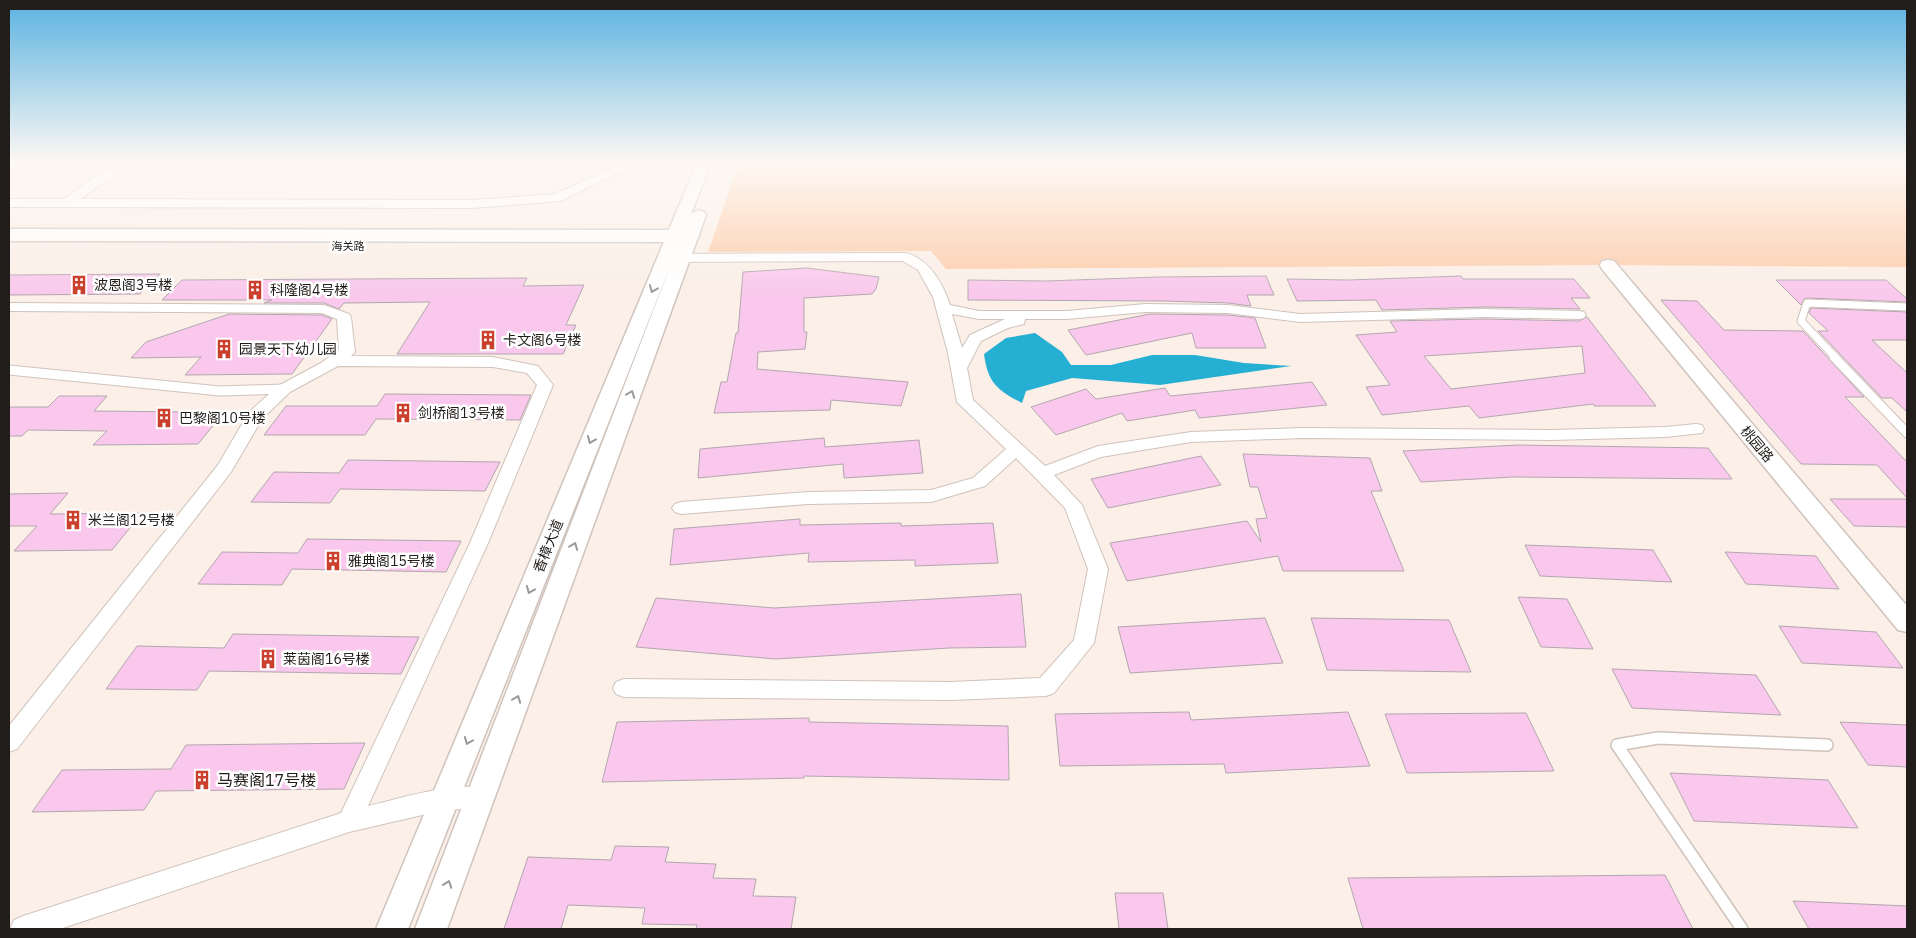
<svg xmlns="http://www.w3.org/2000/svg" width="1916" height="938" viewBox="0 0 1916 938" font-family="'IBM Plex Sans','Noto Sans SC',sans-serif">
	<rect width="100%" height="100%" fill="#fbefe7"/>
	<polygon fill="#fdccaa" points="739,163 1907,163 1907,267 1608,265 946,269 931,251 708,252"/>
	<path fill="#25afd3" d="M1035 333 1062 352 1071 365H1111L1152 355H1195L1244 363 1291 366 1160 385 1072 378 1026 391 1022 403C997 390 988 383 984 354L1006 338Z"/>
	<g fill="#f9c8ec" stroke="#b2a7af" fill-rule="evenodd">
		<polygon points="807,268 879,277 876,289 872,294 804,298 804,332 807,332 805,349 758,352 757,369 908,382 901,406 831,400 830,410 714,413 721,382 727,382 736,333 738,333 743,272"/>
		<polygon points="160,274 140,294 9,295 9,275"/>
		<polygon points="1266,276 1274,295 1247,295 1251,306 1228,303 1165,301 968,300 968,280 1046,281 1159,277"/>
		<polygon points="1461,276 1463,279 1574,279 1590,298 1571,298 1580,309 1484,307 1382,310 1376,300 1297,301 1287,279 1348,280"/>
		<polygon points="527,278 523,286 584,285 566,325 576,325 563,354 397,354 430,302 344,303 339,309 324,303 264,303 272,300 162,300 182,280"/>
		<polygon points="1776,280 1886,280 1907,299 1907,302 1807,298 1804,299 1801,305"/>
		<polygon points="1661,300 1697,301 1724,330 1803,331 1864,397 1845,397 1907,462 1907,498 1877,465 1801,464"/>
		<polygon points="1811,308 1907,312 1907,340 1872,340 1907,373 1907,412 1892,398 1882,398 1818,331 1828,331 1809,313"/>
		<polygon points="229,314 322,315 332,319 292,374 185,375 201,357 131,358 146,342"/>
		<polygon points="1150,314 1228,315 1255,318 1266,348 1196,348 1192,333 1086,355 1068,330"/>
		<path d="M1587 317 1656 406H1594L1593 404 1479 418 1469 406 1382 415 1366 387 1390 385 1356 335 1397 332 1390 321 1484 319 1579 321ZM1582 346 1585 373 1451 389 1424 356Z"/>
		<polygon points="1312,382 1327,405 1199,418 1195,410 1127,421 1122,413 1056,435 1031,407 1086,389 1096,399 1165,388 1170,396"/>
		<polygon points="385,394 531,395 520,420 376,419 365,435 264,435 286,406 377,406"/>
		<polygon points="59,396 107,396 94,411 191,412 183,422 216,422 198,444 93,445 107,431 28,430 22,436 9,436 9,407 48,407"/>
		<polygon points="824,438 825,447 919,440 923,473 844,478 843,464 698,478 700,449"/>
		<polygon points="1518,445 1708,448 1732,479 1513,477 1421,482 1403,451"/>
		<polygon points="1243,454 1370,458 1382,491 1371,491 1404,571 1283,571 1278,556 1127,581 1110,543 1247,521 1261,542 1256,519 1267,518 1258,487 1250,487"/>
		<polygon points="1201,456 1221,485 1108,508 1091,479"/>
		<polygon points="348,460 500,462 485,491 340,489 330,503 251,502 274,472 339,473"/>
		<polygon points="68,493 50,514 142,513 112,550 14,551 37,526 9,526 9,494"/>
		<polygon points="1830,499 1907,499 1907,527 1854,526"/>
		<polygon points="800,519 800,525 901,523 901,526 993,523 998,563 915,566 915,560 808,562 809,553 670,565 674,529"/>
		<polygon points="307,539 461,541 446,572 292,569 282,585 198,584 222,552 298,553"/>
		<polygon points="1525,545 1653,550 1672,582 1540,576"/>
		<polygon points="1725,552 1816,556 1839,589 1746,584"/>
		<polygon points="1021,594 1026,647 949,648 776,659 636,647 656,598 774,608"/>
		<polygon points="1518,597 1567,599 1593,649 1541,647"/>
		<polygon points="1265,618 1283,663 1130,673 1118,627"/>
		<polygon points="1311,618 1449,620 1471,672 1327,670"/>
		<polygon points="1779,626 1876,632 1903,668 1802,663"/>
		<polygon points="233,634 419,637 401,674 209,671 197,690 106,689 137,646 224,648"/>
		<polygon points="1612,669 1756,675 1781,715 1632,708"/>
		<polygon points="1189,712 1191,720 1348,712 1370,766 1226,773 1224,764 1060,766 1055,714"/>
		<polygon points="1526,713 1554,771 1407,773 1385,714"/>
		<polygon points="809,718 809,722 1008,726 1009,780 804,776 804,778 602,782 617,722"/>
		<polygon points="1840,722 1907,725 1907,767 1868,765"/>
		<polygon points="365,743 344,789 156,791 144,810 32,812 62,770 171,769 186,745"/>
		<polygon points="1670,773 1828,780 1858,828 1694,821"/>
		<polygon points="615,846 669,847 665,862 716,864 713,878 756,879 753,896 796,897 791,929 696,929 697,925 642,924 645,908 568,905 561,929 504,929 528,857 611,860"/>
		<polygon points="1665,875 1693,929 1363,929 1348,878"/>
		<polygon points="1115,893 1163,893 1168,929 1119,929"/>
		<polygon points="1793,901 1907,906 1907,929 1809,929"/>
	</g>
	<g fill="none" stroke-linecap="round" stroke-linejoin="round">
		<defs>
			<polyline id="service-far2" points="1836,358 1801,321 1807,303 1907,307"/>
			<g id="service-far1">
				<polyline points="1834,357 1907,433"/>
				<polyline points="9,370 220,391 284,389"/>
			</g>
			<polyline id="service" points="1742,929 1617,745 1658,738 1827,745"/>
			<g id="minor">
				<polygon points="121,163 137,163 107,180 80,199 473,200 555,194 622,163 638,163 561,201 473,208 9,207 9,199 64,199 99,174"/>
				<path d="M906 253C929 259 943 283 950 305L979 311H1067L1145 304 1228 305 1300 314 1484 309 1579 311 1584 312 1586 315 1584 318 1579 319 1484 317 1300 322 1228 313 1145 312 1067 319H1025L1024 324 1008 328 981 341 967 368 973 400 1045 466 1098 446 1191 432 1302 428 1551 430 1665 427 1696 424 1702 425 1704 429 1702 433 1665 437 1551 440 1302 438 1191 442 1101 457 1054 475 1082 505 1108 569 1094 643 1054 693 1046 696 951 700 624 697 616 694 613 688 616 682 624 679 951 682 1040 678 1074 640 1088 569 1065 508 1016 458 985 486 931 502 808 504 681 514 675 512 672 508 675 504 681 502 808 492 931 490 973 478 1006 449 957 402 948 353 933 297 918 270 903 261 666 262 659 258 666 254ZM952 314 979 319H1005L970 335 962 348Z"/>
				<path d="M9 303 324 305 349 314 351 317 355 352 351 356 493 357 538 366 553 385 488 543 368 806C399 799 460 779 488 790L492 797 488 804 480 808 444 810 349 832 60 929H10L14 920 23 916 341 813 470 543 537 385 527 373 493 367 338 366 290 392 262 419 231 472 17 749 9 752V726L218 465 249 412 278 386 321 363 339 350 337 319 322 313 9 311Z"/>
			</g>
			<g id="tertiary">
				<polygon points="697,163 711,163 691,214 698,210 704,212 706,215 447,929 415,929 675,254 408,929 376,929"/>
				<polygon points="1608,260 1614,261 1907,606 1907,632 1898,630 1602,269 1600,265 1602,261"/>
			</g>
			<polygon id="secondary" points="9,229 690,230 697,232 699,236 697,240 690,242 9,241"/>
		</defs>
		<use href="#service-far2" stroke="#cfc3bc" stroke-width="9"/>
		<use href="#service-far1" stroke="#cfc3bc" stroke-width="11"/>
		<use href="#service" stroke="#cfc3bc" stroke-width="14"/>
		<use href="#minor" stroke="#cfc3bc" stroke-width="2"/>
		<use href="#tertiary" stroke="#cfc3bc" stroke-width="3"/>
		<use href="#secondary" stroke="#cfc3bc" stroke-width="3"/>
		<use href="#service-far2" stroke="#fff" stroke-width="7"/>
		<use href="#service-far1" stroke="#fff" stroke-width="9"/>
		<use href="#service" stroke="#fff" stroke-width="11"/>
		<use href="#minor" fill="#fff" fill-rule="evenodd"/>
		<use href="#tertiary" fill="#fff" fill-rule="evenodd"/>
		<use href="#secondary" fill="#fff" fill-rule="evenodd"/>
	</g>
	<defs><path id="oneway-chevron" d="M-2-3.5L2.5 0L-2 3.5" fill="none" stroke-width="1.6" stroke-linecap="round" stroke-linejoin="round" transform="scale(1.25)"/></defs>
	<g stroke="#9b9998">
		<use href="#oneway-chevron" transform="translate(653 289) rotate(112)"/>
		<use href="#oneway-chevron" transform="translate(631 394) rotate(-69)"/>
		<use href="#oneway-chevron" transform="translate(591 440) rotate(112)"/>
		<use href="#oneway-chevron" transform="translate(574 546) rotate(-69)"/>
		<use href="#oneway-chevron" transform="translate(530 590) rotate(112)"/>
		<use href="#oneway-chevron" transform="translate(517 699) rotate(-69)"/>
		<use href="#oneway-chevron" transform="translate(468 741) rotate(112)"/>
		<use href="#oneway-chevron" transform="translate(448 884) rotate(-70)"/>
	</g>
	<linearGradient id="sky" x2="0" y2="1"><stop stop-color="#5ab2e0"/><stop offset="0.55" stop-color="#fdf8f4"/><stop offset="1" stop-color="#fdf8f4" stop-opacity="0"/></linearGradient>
	<rect width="1916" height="295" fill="url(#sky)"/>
	<defs>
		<symbol id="building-bare" viewBox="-9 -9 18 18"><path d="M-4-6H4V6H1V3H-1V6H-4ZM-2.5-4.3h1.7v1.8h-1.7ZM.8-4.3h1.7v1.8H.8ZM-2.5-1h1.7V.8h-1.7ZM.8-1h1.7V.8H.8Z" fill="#cb3f2d" stroke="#fefefe" stroke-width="2.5" paint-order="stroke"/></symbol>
	</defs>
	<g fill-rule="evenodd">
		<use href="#building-bare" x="65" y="271" width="28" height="28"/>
		<use href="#building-bare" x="241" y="276" width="28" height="28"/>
		<use href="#building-bare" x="474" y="326" width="28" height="28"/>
		<use href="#building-bare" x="210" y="335" width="28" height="28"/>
		<use href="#building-bare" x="389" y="399" width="28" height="28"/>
		<use href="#building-bare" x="150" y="404" width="28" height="28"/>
		<use href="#building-bare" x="59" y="506" width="28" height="28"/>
		<use href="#building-bare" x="319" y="547" width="28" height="28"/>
		<use href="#building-bare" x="254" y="645" width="28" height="28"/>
		<use href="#building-bare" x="188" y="766" width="28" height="28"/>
	</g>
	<g text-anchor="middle" stroke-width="5" stroke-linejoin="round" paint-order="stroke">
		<g font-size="11" fill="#211d1a" stroke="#fefefe">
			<text x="348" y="250">海关路</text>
		</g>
		<g font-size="14" fill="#211d1a" stroke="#fefefe" text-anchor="start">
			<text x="94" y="290">波恩阁3号楼</text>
			<text x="270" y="295">科隆阁4号楼</text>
			<text x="503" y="345">卡文阁6号楼</text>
			<text x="239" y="354">园景天下幼儿园</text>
			<text x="418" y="418">剑桥阁13号楼</text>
			<text x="179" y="423">巴黎阁10号楼</text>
			<text x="88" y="525">米兰阁12号楼</text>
			<text x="348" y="566">雅典阁15号楼</text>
			<text x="283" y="664">莱茵阁16号楼</text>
		</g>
		<g font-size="14" fill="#211d1a" stroke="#fefefe">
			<text transform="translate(1757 444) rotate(50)" y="5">桃园路</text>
			<text transform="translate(548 546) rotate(-68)" y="5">香樟大道</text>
		</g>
		<g font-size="16" fill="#211d1a" stroke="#fefefe" text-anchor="start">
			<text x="217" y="786">马赛阁17号楼</text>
		</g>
	</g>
	<rect width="1916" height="938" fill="none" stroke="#211d1a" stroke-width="20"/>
</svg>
